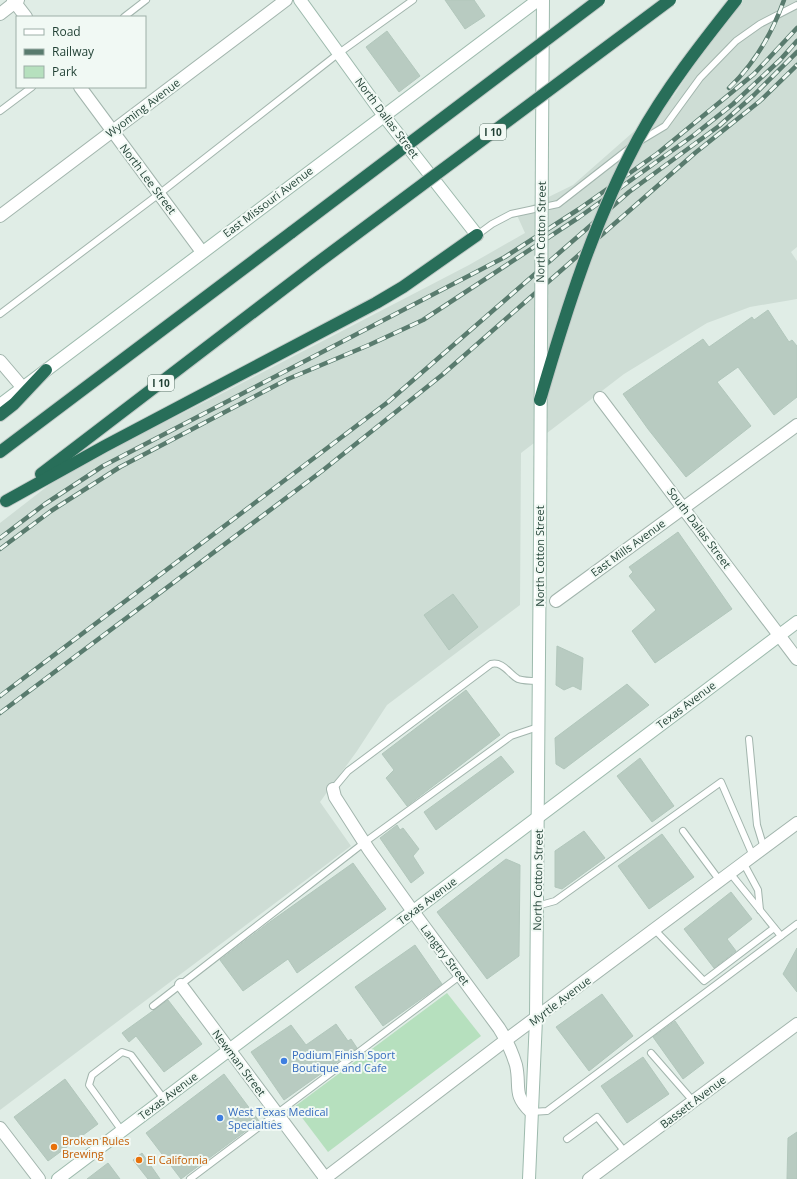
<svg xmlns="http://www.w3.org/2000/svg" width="797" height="1179" viewBox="0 0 797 1179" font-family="'Open Sans',sans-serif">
	<rect width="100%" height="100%" fill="#e0ede6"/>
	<polygon fill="#ceddd5" points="736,0 797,0 797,247 791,252 797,261 797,299 750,307 707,323 624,374 521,453 520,605 387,705 357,751 320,802 351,846 0,1110 0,523 67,471 219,395 469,265 525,233 516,213 573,185 673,97"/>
	<polygon fill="#b6e0be" points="447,993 481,1036 328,1152 294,1107"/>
	<g fill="#b8cbc1" stroke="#b2c7bc">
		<polygon points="445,0 474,0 485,16 465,29"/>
		<polygon points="387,31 420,76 399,92 366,47"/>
		<polygon points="768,310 789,342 792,340 797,346 797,397 774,415 738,367 717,382 751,426 686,477 648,429 623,394 703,339 709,347 752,317 754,320"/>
		<polygon points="678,532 732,609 655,663 632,631 656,610 629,576 633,572 629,567"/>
		<polygon points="453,594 478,627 449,650 424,615"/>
		<polygon points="557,646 583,658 581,690 573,686 564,690 556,685"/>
		<polygon points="627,684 649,705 564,769 556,764 555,738"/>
		<polygon points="466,690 500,735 407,806 386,778 394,770 382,754"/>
		<polygon points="501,756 514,772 436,830 424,812"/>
		<polygon points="640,758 674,806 652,822 617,776"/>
		<polygon points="397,825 400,830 403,828 419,849 413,856 424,873 411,883 380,838"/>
		<polygon points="584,831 605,858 562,889 555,887 555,851"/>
		<polygon points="662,834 694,877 649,909 618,866"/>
		<polygon points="506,859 520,865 519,956 487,979 437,912"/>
		<polygon points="353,863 386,909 297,973 288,959 243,991 220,960 267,924"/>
		<polygon points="731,892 752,919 727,939 736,951 714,968 684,929"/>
		<polygon points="415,945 442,984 383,1026 355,987"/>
		<polygon points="797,948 797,992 783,974"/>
		<polygon points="602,994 633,1036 589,1071 556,1027"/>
		<polygon points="168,1000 202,1044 164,1072 136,1036 129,1042 122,1033"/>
		<polygon points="675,1021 704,1063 683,1079 653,1037"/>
		<polygon points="336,1024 348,1041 351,1039 357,1048 284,1100 251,1052 291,1025 306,1045"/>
		<polygon points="643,1057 669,1094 627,1123 601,1086"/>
		<polygon points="224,1074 259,1121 181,1179 146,1133"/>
		<polygon points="65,1079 98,1124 48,1161 14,1117"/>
		<polygon points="797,1132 797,1179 787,1179 788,1138"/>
		<polygon points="142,1153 160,1179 148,1179 133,1160"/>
		<polygon points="108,1163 120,1179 87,1179"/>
	</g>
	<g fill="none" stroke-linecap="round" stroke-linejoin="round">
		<defs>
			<g id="service">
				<polyline points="124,17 146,0"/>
				<polyline points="0,111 32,87"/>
				<polyline points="640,141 665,126 700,78 736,41 760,24 797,5"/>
				<polyline points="477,235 492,224 511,214 558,204 631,147"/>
				<polyline points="0,314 159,194 339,53 413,0"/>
				<polyline points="749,739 757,825 764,848"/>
				<path d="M333 789 348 771 491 664C503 661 509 674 518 679 524 681 532 681 538 681"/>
				<polyline points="683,831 720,881"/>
				<polyline points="744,864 758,890 760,910"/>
				<polyline points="730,873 781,936"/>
				<polyline points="537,906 555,901 721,782 753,856"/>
				<polyline points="655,930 704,981 774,928"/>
				<polyline points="153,1006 365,842 511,736 538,727"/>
				<polyline points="651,1053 693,1101"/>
				<polyline points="531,1112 547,1111 797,924"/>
				<polyline points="122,1131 89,1085 92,1075 122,1052 131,1055 164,1099"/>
				<polyline points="567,1139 597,1117 625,1152"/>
				<polyline points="190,1179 461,975"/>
			</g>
			<g id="minor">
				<polyline points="13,0 26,17"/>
				<polyline points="80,87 202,252"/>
				<polyline points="0,361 23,388"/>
				<polyline points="600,398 797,659"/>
				<polyline points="556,601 797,425"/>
				<path d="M333 789 335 797 369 850 409 906 499 1028C506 1039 512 1052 516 1065 521 1087 512 1094 531 1112"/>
				<polyline points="181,985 326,1179"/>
				<polyline points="0,1128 39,1179"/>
				<polyline points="589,1179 797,1024"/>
			</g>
			<g id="tertiary">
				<polyline points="0,14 18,0"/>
				<polyline points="0,216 286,0"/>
				<polyline points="324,1179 506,1040 797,823"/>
			</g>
			<g id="secondary">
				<polyline points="300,0 384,116 477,235"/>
				<polyline points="542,141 543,0"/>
				<polyline points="0,405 538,0"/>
				<polyline points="58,1179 797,622"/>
				<polyline points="529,1179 536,1019 540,536"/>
			</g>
			<g id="motorway">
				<polyline points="0,415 14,404 46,370"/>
				<polyline points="0,452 292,232"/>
				<polyline points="41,474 316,264"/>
				<polyline points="6,501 105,446 376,303 403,287 477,235"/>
			</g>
		</defs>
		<use href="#service" stroke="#a2b5ad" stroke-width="8"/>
		<use href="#minor" stroke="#a2b5ad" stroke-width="14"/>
		<use href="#tertiary" stroke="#a2b5ad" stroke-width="14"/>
		<use href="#secondary" stroke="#9dbaad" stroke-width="14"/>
		<use href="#motorway" stroke="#c0c9c6" stroke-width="14"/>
		<use href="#service" stroke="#fff" stroke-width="6"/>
		<use href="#minor" stroke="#fff" stroke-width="12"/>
		<use href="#tertiary" stroke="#fff" stroke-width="12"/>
		<use href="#secondary" stroke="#fff" stroke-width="12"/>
		<use href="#motorway" stroke="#286e59" stroke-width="12"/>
		<defs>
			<g id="rail">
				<path d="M729 88C755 63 772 34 784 0"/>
				<polyline points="0,538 45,504 103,466 505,257 579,209 658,153 754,74 797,28"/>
				<polyline points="0,549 51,511 120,467 288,379 369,345 423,320 578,218 694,135 733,104 780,60 797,41"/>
				<polyline points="0,696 388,402 629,192 719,126 754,95 797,52"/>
				<polyline points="0,713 322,471 442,375 695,153 760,101 797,65"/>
			</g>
		</defs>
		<use href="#rail" stroke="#597b6e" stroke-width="4.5"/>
		<use href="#rail" stroke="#f1f9f4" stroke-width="3" stroke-dasharray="9" stroke-linecap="butt"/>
		<defs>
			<polyline id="secondary-bridge" points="540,536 542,141"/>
			<g id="motorway-bridge">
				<polyline points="292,232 599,0"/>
				<polyline points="316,264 670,0"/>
				<path d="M540 400C566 311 594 221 638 139 665 90 701 44 736 0"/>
			</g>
		</defs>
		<use href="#secondary-bridge" stroke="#9dbaad" stroke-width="14" stroke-linecap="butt"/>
		<use href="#motorway-bridge" stroke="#c0c9c6" stroke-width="14" stroke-linecap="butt"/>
		<use href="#secondary-bridge" stroke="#fff" stroke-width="12"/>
		<use href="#motorway-bridge" stroke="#286e59" stroke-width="12"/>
	</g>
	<g fill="#3f7fe0" stroke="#f1f9f4" stroke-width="1.5">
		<circle cx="284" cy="1061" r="4"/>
		<circle cx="220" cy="1118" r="4"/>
	</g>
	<g fill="#e8710a" stroke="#f1f9f4" stroke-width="1.5">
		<circle cx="54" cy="1147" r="4"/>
		<circle cx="139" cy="1160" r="4"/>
	</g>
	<g text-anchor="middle" stroke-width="4" stroke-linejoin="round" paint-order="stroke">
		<g fill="#f1f9f4" stroke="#5e776d" stroke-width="1">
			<rect x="480" y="124" width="26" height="16" rx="3"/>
			<rect x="148" y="375" width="26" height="16" rx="3"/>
		</g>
		<g font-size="10" font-weight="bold" fill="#1f3f33">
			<text x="493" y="136">I 10</text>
			<text x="161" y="387">I 10</text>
		</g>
		<g font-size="11" fill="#1f3f33" stroke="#f1f9f4">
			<text transform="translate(143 108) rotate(-37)" y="4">Wyoming Avenue</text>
			<text transform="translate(387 118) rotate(53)" y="4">North Dallas Street</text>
			<text transform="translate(148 179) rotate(53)" y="4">North Lee Street</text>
			<text transform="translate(268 202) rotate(-37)" y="4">East Missouri Avenue</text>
			<text transform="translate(541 232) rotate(-89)" y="4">North Cotton Street</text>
			<text transform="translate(699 528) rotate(53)" y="4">South Dallas Street</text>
			<text transform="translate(628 548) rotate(-36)" y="4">East Mills Avenue</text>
			<text transform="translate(540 556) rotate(-90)" y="4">North Cotton Street</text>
			<text transform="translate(686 705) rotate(-37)" y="4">Texas Avenue</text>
			<text transform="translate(538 880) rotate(-89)" y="4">North Cotton Street</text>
			<text transform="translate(427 901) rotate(-37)" y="4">Texas Avenue</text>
			<text transform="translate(445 955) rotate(53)" y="4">Langtry Street</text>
			<text transform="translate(560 1001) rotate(-37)" y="4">Myrtle Avenue</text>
			<text transform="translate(239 1063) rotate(53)" y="4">Newman Street</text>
			<text transform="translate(168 1096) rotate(-37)" y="4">Texas Avenue</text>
			<text transform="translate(693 1102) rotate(-37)" y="4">Bassett Avenue</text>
		</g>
		<g font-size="11" fill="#366cbe" stroke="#f1f9f4" text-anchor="start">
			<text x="292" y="1059">Podium Finish Sport<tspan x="292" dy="13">Boutique and Cafe</tspan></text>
			<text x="228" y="1116">West Texas Medical<tspan x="228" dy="13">Specialties</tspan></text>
		</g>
		<g font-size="11" fill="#c56008" stroke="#f1f9f4" text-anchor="start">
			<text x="62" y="1145">Broken Rules<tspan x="62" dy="13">Brewing</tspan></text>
			<text x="147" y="1164">El California</text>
		</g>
	</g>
	<rect x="16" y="16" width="130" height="72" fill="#f1f9f4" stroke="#9dafa7"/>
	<rect x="24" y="29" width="20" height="6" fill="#ffffff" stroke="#9dafa7"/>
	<text x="52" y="36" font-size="12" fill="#1f3f33">Road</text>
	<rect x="24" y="49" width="20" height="6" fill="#597b6e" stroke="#9dafa7"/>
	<text x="52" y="56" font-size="12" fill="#1f3f33">Railway</text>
	<rect x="24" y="66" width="20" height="12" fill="#b6e0be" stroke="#9dafa7"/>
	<text x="52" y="76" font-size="12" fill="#1f3f33">Park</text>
</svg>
